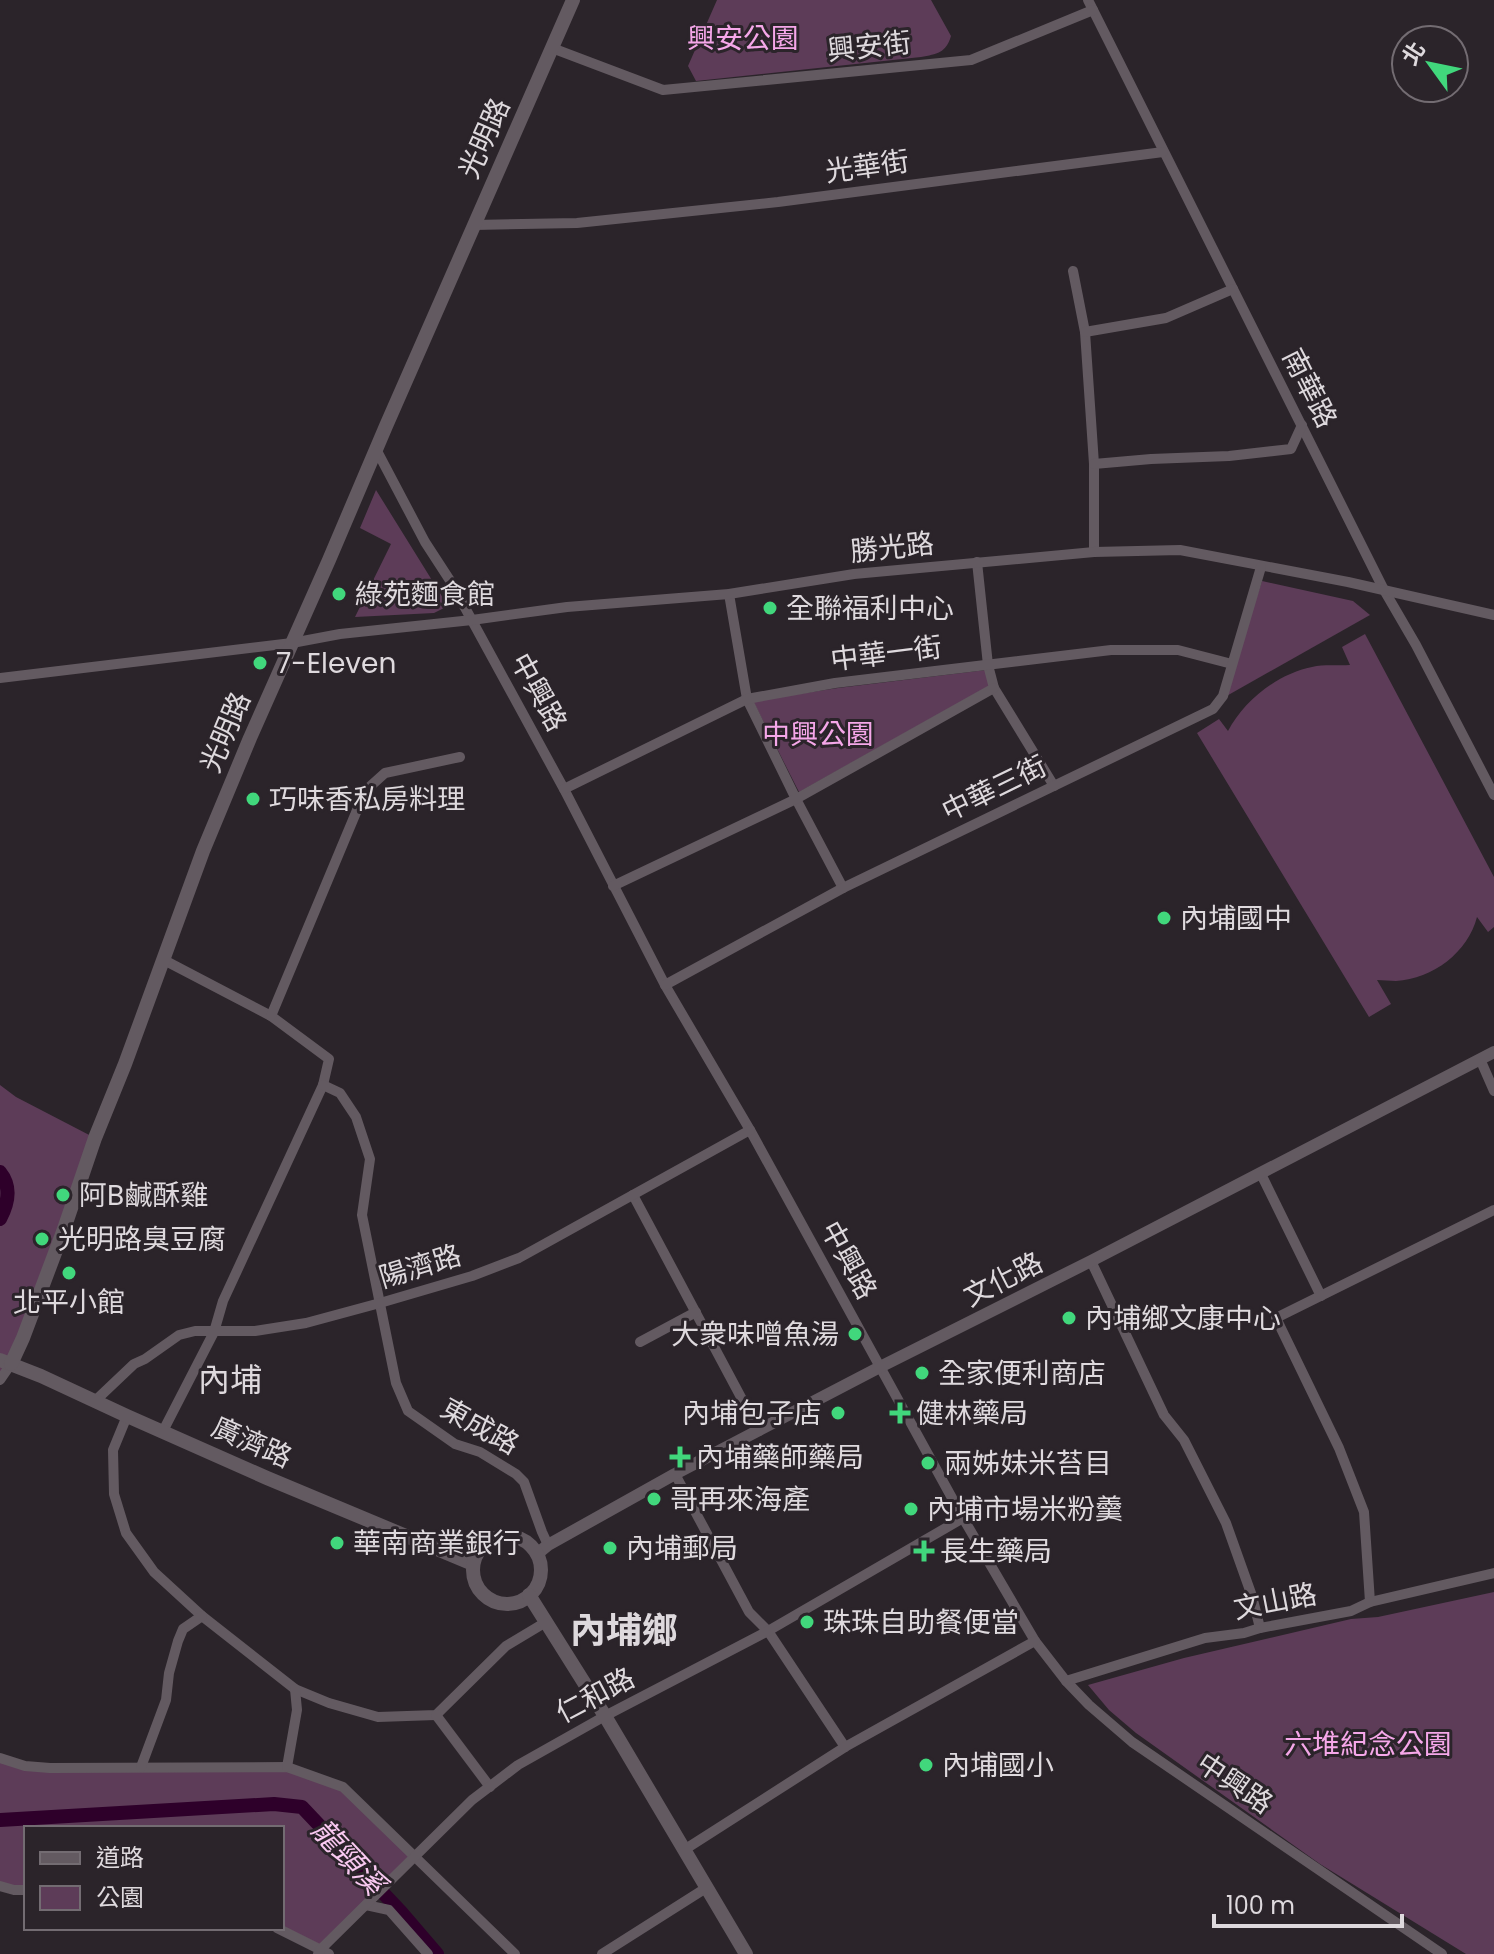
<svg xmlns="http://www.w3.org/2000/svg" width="1494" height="1954" viewBox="0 0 1494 1954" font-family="Poppins,'Noto Sans TC',sans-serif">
	<rect width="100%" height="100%" fill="#2b242a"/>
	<g fill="#5d3c58">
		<path d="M717 0H931L951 36C946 53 937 54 921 57L696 81 688 66Z"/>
		<polygon points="376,490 448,606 434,613 355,617 391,544 360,528"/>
		<polygon points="1262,581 1353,601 1370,615 1223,698"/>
		<path d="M1365 634 1494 877V927L1488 932 1477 917C1468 952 1433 979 1396 981 1390 981 1383 980 1377 980L1391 1004 1369 1017 1197 733 1219 719 1228 731C1244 701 1277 674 1312 667 1324 664 1338 666 1350 665L1342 647Z"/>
		<polygon points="986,670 989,686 799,792 753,701 838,688"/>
		<polygon points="0,1085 16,1097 95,1138 0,1384"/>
		<polygon points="1494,1592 1494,1954 1466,1954 1320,1864 1136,1733 1109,1710 1088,1685 1184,1658 1351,1619 1378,1617"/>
		<polygon points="0,1758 25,1766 287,1767 343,1787 415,1858 321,1949 282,1928 282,1828 26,1828 26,1890 0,1886"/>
	</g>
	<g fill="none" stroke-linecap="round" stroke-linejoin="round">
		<g stroke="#2e002a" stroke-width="14">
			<path d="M0 1172C12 1187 8 1204 0 1219"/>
			<polyline points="0,1820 274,1804 302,1807 401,1912 437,1954"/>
		</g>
		<g stroke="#635a61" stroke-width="10">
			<polyline points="1088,0 1384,590 1416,645 1494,795"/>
			<polyline points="552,48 663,90 971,60 1093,10"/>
			<polyline points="474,225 577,223 778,202 1163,152"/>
			<polyline points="1073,271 1085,332 1094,464 1094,552"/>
			<polyline points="1085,332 1166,318 1233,289"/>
			<polyline points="376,449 425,542 451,582 564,789 665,985 750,1130 963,1518 1035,1641 1066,1681 1089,1705 1132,1742 1442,1954"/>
			<polyline points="1094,464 1151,459 1229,456 1291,449 1302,425"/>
			<polyline points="977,562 988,665 994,688 1054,786"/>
			<polyline points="729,594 747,699 796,799 843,888"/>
			<polyline points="0,678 292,643 340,634 472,620 567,607 729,594 854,574 1094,552 1180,550 1348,582 1494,615"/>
			<polyline points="564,789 747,699 835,683 1111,650 1178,650 1232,664"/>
			<polyline points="613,886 796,799 994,688"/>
			<polyline points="162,959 271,1016 329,1059 323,1085 223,1301 214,1332 163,1431"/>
			<polyline points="665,985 843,888 1213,709 1223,696 1261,567"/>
			<polyline points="271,1016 365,791 385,773 460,757"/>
			<polyline points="1480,1059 1494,1091"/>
			<polyline points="323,1085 340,1093 356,1117 370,1159 362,1215 396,1383 408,1411 455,1444 480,1452 516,1474 524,1482 542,1532 548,1545"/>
			<polyline points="1261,1174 1321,1296"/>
			<polyline points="633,1195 759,1431"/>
			<polyline points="1091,1261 1164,1415 1184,1440 1226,1523 1252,1596 1260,1628"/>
			<polyline points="640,1342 696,1312"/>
			<polyline points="0,1380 11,1364"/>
			<polyline points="95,1401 134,1364 145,1359 179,1335 195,1331 255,1331 306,1323 380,1303 472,1276 519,1258 750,1130"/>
			<polyline points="127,1416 113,1450 114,1494 126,1533 154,1572 202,1616 295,1689 329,1703 378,1717 436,1715 506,1646 546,1622"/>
			<polyline points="675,1474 749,1612 768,1631 845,1747"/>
			<polyline points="1370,1602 1364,1512 1339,1448 1276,1318 1494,1210"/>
			<polyline points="1066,1681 1205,1638 1244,1633 1260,1628 1351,1611 1370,1602 1494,1573"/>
			<polyline points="436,1715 490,1787"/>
			<polyline points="0,1758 25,1766 50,1768 287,1767 343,1787 515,1954"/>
			<polyline points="141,1767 166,1700 169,1673 178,1641 183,1629 202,1616"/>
			<polyline points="287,1767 297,1710 295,1689"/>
			<polyline points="684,1850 845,1747 1035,1641"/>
			<polyline points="0,1886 14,1890 26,1890"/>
			<polyline points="366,1905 389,1910 428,1954"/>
			<polyline points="277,1928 329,1954"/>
			<polyline points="318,1954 321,1949 472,1800 518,1765 605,1716 768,1631 963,1518"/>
			<polyline points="602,1954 706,1888"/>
		</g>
		<polyline stroke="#635a61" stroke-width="12" points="537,1554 548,1545 675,1474 880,1367 1091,1261 1494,1052"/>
		<g stroke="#635a61" stroke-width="14">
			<polyline points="0,1360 41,1376 127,1416 267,1478 473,1564"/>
			<polyline points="11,1364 23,1338 64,1229 95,1138 125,1064 203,851 250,738 329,560 386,426 573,0"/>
			<circle cx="507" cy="1570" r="34"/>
			<polyline points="529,1595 605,1716 746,1954"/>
		</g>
	</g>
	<g fill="#41d77c" stroke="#2b242a" stroke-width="3">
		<circle cx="339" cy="594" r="8"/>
		<circle cx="770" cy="608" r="8"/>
		<circle cx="260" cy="663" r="8"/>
		<circle cx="253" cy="799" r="8"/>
		<circle cx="1164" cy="918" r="8"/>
		<circle cx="63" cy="1195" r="8"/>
		<circle cx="42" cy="1239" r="8"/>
		<circle cx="69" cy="1273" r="8"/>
		<circle cx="1069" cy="1318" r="8"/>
		<circle cx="855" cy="1334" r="8"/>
		<circle cx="922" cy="1373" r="8"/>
		<circle cx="838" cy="1413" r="8"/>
		<path d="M896 1401h8v8h8v8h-8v8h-8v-8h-8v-8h8z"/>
		<path d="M676 1445h8v8h8v8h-8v8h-8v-8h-8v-8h8z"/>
		<circle cx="928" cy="1463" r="8"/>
		<circle cx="654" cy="1499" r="8"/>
		<circle cx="911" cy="1509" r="8"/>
		<circle cx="337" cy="1543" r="8"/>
		<circle cx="610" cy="1548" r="8"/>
		<path d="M920 1539h8v8h8v8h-8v8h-8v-8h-8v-8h8z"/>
		<circle cx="807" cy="1622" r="8"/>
		<circle cx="926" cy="1765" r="8"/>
	</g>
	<g text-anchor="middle" stroke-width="6" stroke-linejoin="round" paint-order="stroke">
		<g font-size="28" fill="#f5a7e9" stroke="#2b242a">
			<text x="743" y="48">興安公園</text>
			<text x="818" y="744">中興公園</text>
			<text x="1368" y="1754">六堆紀念公園</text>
		</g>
		<g font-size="28" fill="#ded9dd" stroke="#2b242a">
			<text transform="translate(869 46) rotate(-6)" y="10">興安街</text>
			<text transform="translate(484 138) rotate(-66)" y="10">光明路</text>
			<text transform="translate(867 166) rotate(-8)" y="10">光華街</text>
			<text transform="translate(1310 388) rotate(63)" y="10">南華路</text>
			<text transform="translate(892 547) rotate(-6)" y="10">勝光路</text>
			<text transform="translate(886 653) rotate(-7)" y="10">中華一街</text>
			<text transform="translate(539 692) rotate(61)" y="10">中興路</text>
			<text transform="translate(225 732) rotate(-67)" y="10">光明路</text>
			<text transform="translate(994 788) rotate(-26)" y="10">中華三街</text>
			<text transform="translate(849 1260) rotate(61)" y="10">中興路</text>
			<text transform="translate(420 1266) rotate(-17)" y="10">陽濟路</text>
			<text transform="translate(1003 1279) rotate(-27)" y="10">文化路</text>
			<text transform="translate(480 1426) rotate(29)" y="10">東成路</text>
			<text transform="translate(252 1442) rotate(24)" y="10">廣濟路</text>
			<text transform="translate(1275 1601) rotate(-11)" y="10">文山路</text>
			<text transform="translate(595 1695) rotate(-28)" y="10">仁和路</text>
			<text transform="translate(1235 1783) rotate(34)" y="10">中興路</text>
		</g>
		<g font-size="28" fill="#ded9dd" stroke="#2b242a" text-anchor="start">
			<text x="355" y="604">綠苑麵食館</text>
			<text x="786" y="618">全聯福利中心</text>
			<text x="276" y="673">7-Eleven</text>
			<text x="269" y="809">巧味香私房料理</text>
			<text x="1180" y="928">內埔國中</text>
			<text x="79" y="1205">阿B鹹酥雞</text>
			<text x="58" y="1249">光明路臭豆腐</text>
			<text x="69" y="1312" text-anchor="middle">北平小館</text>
			<text x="1085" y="1328">內埔鄉文康中心</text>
			<text x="839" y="1344" text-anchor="end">大衆味噌魚湯</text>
			<text x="938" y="1383">全家便利商店</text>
			<text x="822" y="1423" text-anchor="end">內埔包子店</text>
			<text x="916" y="1423">健林藥局</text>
			<text x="696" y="1467">內埔藥師藥局</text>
			<text x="944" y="1473">兩姊妹米苔目</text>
			<text x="670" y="1509">哥再來海產</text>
			<text x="927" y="1519">內埔市場米粉羹</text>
			<text x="353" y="1553">華南商業銀行</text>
			<text x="626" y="1558">內埔郵局</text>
			<text x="940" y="1561">長生藥局</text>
			<text x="823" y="1632">珠珠自助餐便當</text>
			<text x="942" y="1775">內埔國小</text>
		</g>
		<g font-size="30" font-style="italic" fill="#f9c9f1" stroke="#2b242a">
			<text transform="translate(348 1857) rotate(47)" y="10">龍頸溪</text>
		</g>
		<g font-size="32" fill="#ded9dd" stroke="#2b242a">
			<text x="230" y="1391">內埔</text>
		</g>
		<g font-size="36" font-weight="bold" fill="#ded9dd" stroke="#2b242a">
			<text x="624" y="1643">內埔鄉</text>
		</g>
	</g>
	<rect x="24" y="1826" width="260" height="104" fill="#2b242a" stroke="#736c72" stroke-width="2"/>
	<rect x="40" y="1852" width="40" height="12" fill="#635a61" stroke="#736c72" stroke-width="2"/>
	<text x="96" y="1866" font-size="24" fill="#ded9dd">道路</text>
	<rect x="40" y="1886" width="40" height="24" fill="#5d3c58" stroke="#736c72" stroke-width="2"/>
	<text x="96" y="1906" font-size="24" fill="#ded9dd">公園</text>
	<g transform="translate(1430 64) rotate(303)"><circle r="38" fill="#2b242a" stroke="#736c72" stroke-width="2"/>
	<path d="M0-6L14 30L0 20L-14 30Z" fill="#41d77c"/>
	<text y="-12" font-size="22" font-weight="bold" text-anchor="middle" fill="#ded9dd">北</text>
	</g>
	<path d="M1214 1914v12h188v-12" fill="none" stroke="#ded9dd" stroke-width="4"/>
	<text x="1226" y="1914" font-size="24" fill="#ded9dd" stroke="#2b242a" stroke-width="6" paint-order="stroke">100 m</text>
</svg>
